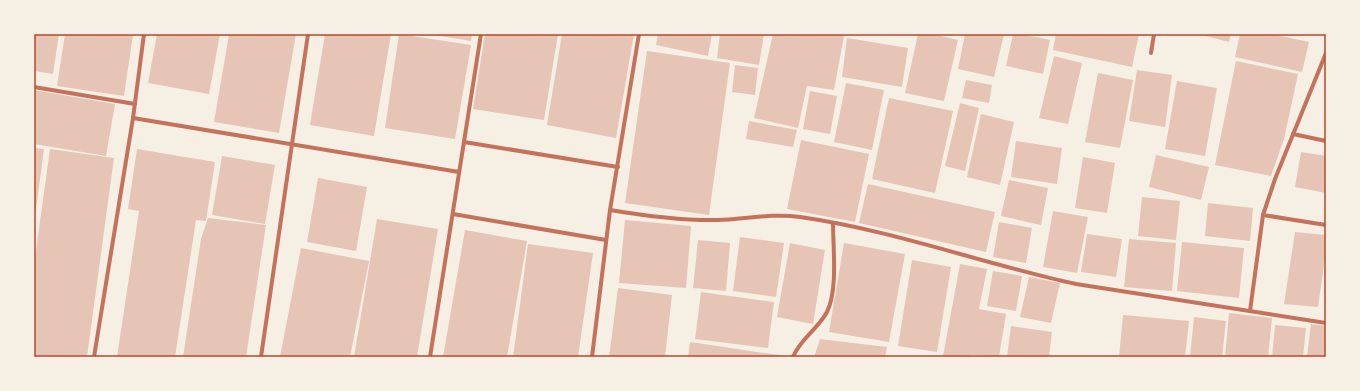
<svg xmlns="http://www.w3.org/2000/svg" width="1360" height="391" viewBox="0 0 1360 391" font-family="Lato,sans-serif">
	<rect width="100%" height="100%" fill="#f6efe4"/>
	<g fill="#e6c5b7">
		<polygon points="34,34 59,34 53,74 34,71"/>
		<polygon points="65,34 133,34 124,96 57,86"/>
		<polygon points="157,34 220,34 209,94 148,83"/>
		<polygon points="229,34 296,34 279,133 214,122"/>
		<polygon points="325,34 391,34 374,136 310,125"/>
		<polygon points="399,34 471,45 455,139 385,128"/>
		<polygon points="428,34 472,34 471,41"/>
		<polygon points="485,34 558,34 544,120 473,109"/>
		<polygon points="562,34 634,34 616,138 547,125"/>
		<polygon points="658,34 712,34 708,56 656,45"/>
		<polygon points="720,34 764,34 759,65 717,58"/>
		<polygon points="773,34 840,34 844,36 834,90 807,86 798,128 754,118"/>
		<polygon points="918,34 932,34 958,40 944,101 905,93"/>
		<polygon points="965,34 1004,34 994,77 958,69"/>
		<polygon points="1013,34 1021,34 1050,40 1043,74 1006,66"/>
		<polygon points="1056,34 1139,34 1132,67 1053,50"/>
		<polygon points="1198,34 1231,34 1229,42"/>
		<polygon points="1240,34 1272,34 1309,42 1302,72 1235,57"/>
		<polygon points="847,38 908,48 902,87 842,77"/>
		<polygon points="647,51 730,63 709,215 625,203"/>
		<polygon points="1054,56 1082,63 1068,124 1039,118"/>
		<polygon points="1236,61 1298,74 1284,139 1271,176 1215,165"/>
		<polygon points="735,65 758,68 755,95 732,92"/>
		<polygon points="1137,70 1172,75 1165,127 1129,121"/>
		<polygon points="1098,73 1133,80 1120,148 1085,142"/>
		<polygon points="966,80 992,85 989,103 962,98"/>
		<polygon points="1177,81 1217,88 1205,156 1165,149"/>
		<polygon points="846,83 884,90 872,150 834,142"/>
		<polygon points="34,90 115,104 106,156 34,144"/>
		<polygon points="810,91 837,96 830,134 803,129"/>
		<polygon points="889,98 953,111 935,193 872,179"/>
		<polygon points="960,103 979,108 965,171 945,166"/>
		<polygon points="981,114 1014,122 1000,185 967,177"/>
		<polygon points="749,121 797,130 793,147 746,139"/>
		<polygon points="801,140 869,154 855,222 787,209"/>
		<polygon points="1016,141 1062,148 1057,184 1011,177"/>
		<polygon points="34,148 44,149 35,217 34,217"/>
		<polygon points="50,149 114,158 87,357 34,357 34,265"/>
		<polygon points="137,149 215,162 206,221 196,220 175,357 117,357 139,211 128,209"/>
		<polygon points="1301,152 1326,156 1326,193 1295,187"/>
		<polygon points="1156,155 1209,167 1201,200 1149,187"/>
		<polygon points="222,156 275,165 265,224 212,215"/>
		<polygon points="1083,157 1115,163 1107,213 1075,208"/>
		<polygon points="318,178 367,187 356,251 307,242"/>
		<polygon points="1009,180 1048,188 1041,225 1001,216"/>
		<polygon points="868,184 995,212 986,252 859,223"/>
		<polygon points="1142,197 1180,201 1176,240 1138,236"/>
		<polygon points="1208,203 1253,208 1250,241 1205,236"/>
		<polygon points="1053,211 1088,217 1077,273 1043,267"/>
		<polygon points="208,218 266,225 246,357 183,357 201,239"/>
		<polygon points="377,219 438,229 417,357 354,357"/>
		<polygon points="625,220 691,226 686,288 619,283"/>
		<polygon points="999,222 1032,228 1026,263 993,257"/>
		<polygon points="465,230 527,241 507,357 443,357"/>
		<polygon points="1295,232 1326,235 1326,250 1318,307 1284,304"/>
		<polygon points="1087,234 1122,239 1116,277 1081,272"/>
		<polygon points="740,237 784,243 776,297 733,291"/>
		<polygon points="1129,239 1176,243 1172,291 1124,287"/>
		<polygon points="698,240 730,243 726,291 693,288"/>
		<polygon points="1182,242 1244,248 1239,298 1177,291"/>
		<polygon points="790,243 825,250 813,324 777,317"/>
		<polygon points="844,243 905,254 889,342 829,332"/>
		<polygon points="528,244 593,253 578,357 513,357"/>
		<polygon points="301,248 369,261 350,357 280,357"/>
		<polygon points="912,260 951,267 937,352 898,346"/>
		<polygon points="960,264 987,269 979,309 1006,314 999,357 971,355 970,357 943,356"/>
		<polygon points="993,271 1022,276 1016,311 987,306"/>
		<polygon points="1029,277 1060,283 1051,323 1020,317"/>
		<polygon points="618,288 672,295 665,357 609,357"/>
		<polygon points="701,292 774,302 768,348 695,339"/>
		<polygon points="1229,313 1272,318 1268,357 1225,357"/>
		<polygon points="1123,315 1189,321 1185,357 1119,357"/>
		<polygon points="1194,317 1226,321 1222,357 1190,357"/>
		<polygon points="1311,324 1326,326 1326,357 1307,357"/>
		<polygon points="1275,325 1306,328 1303,357 1272,357"/>
		<polygon points="1011,326 1052,332 1049,357 1007,357"/>
		<polygon points="820,339 887,347 885,357 814,357"/>
		<polygon points="690,342 785,356 785,357 688,357"/>
	</g>
	<g fill="none" stroke-linecap="round" stroke-linejoin="round">
		<g stroke="#c5725c" stroke-width="4">
			<polyline points="1151,53 1154,34"/>
			<polyline points="34,87 135,104"/>
			<polyline points="133,118 459,172"/>
			<polyline points="1293,134 1326,141"/>
			<polyline points="464,142 618,167"/>
			<path d="M610 210C646 216 682 221 718 220 745 219 773 213 800 217 892 230 984 264 1076 284L1326 323"/>
			<polyline points="453,214 606,240"/>
			<polyline points="1263,215 1326,225"/>
			<polyline points="1250,311 1263,215 1275,179 1326,53"/>
			<polyline points="94,357 133,118 144,34"/>
			<polyline points="261,357 308,34"/>
			<polyline points="430,357 481,34"/>
			<polyline points="592,357 610,210 639,34"/>
			<path d="M793 357C800 339 818 329 827 312 838 290 833 248 833 223"/>
		</g>
	</g>
	<rect width="1360" height="391" fill="none" stroke="#f6efe4" stroke-width="70"/>
	<rect x="35" y="35" width="1290" height="321" fill="none" stroke="#b5482f" stroke-width="1.5"/>
</svg>
